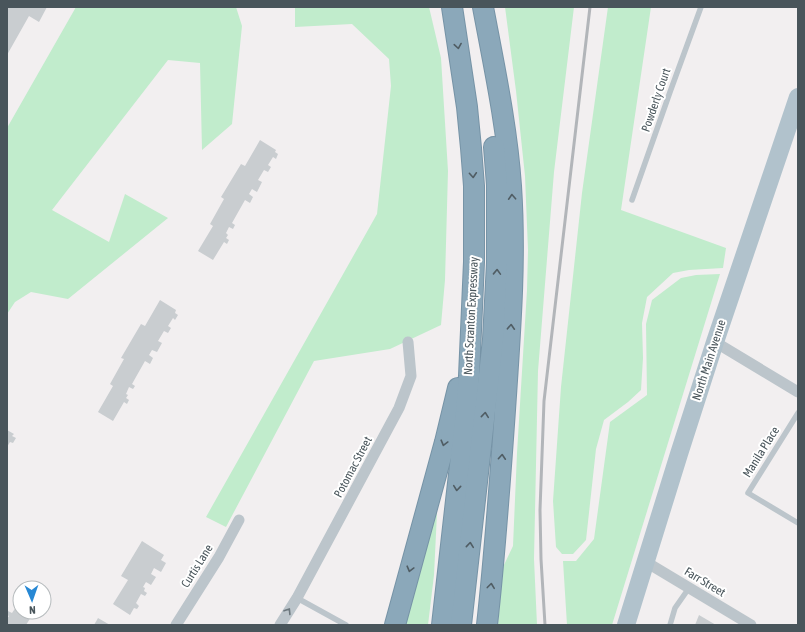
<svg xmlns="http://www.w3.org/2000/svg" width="805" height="632" viewBox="0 0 805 632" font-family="'Asap Condensed',sans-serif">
	<rect width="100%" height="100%" fill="#f2eff0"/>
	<g fill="#c1eccc">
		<polygon points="76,7 236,7 242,26 232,124 202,150 200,63 168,60 52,210 109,242 125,194 168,218 68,299 31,292 15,302 7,314 7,128"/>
		<polygon points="295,7 429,7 441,58 448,171 445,280 441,325 390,349 314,361 226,527 206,517 377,214 391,86 389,59 352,24 295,27"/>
		<polygon points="505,7 574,7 554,172 538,371 534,559 537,625 498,625 503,567 513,546 517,453 527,290 528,250 525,176 516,91"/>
		<polygon points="608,7 651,7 621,210 726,248 723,268 689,270 673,273 647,297 642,323 643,358 641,390 628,402 604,420 596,449 586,540 573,554 562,554 556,547 553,501 561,387 582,193"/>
		<polygon points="720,274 612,625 567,625 563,561 576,561 594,539 610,422 647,395 646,324 652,300 681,278 696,275"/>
		<polygon points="437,513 434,575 428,625 405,625 433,514"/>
	</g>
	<g fill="#c9cdd0">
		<polygon points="7,7 47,7 39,22 29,16 7,55"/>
		<polygon points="260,140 276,150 275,152 278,154 276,159 273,157 268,165 271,167 268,172 264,170 258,180 262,182 257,192 252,189 249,194 253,197 250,203 245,200 232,223 235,225 233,229 229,227 226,233 228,235 226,238 229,240 227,244 224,242 213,260 198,251 213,226 210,224 224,199 221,197 241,164 245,166"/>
		<polygon points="160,300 176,310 175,313 178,315 175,320 173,318 168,326 171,328 168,333 164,331 158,341 162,343 157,352 152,350 149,355 153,358 150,364 145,361 132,384 135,386 133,389 129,387 126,394 128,395 126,398 129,400 127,404 124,402 113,421 98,412 113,386 110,384 124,359 121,358 141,324 145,326"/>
		<polygon points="7,430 14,434 12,436 16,438 13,443 10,442 7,447"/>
		<polygon points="142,541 164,555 161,560 166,563 161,572 154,568 151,574 156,577 151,585 146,582 143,587 145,588 144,591 147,593 145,596 141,594 136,603 139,606 137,609 134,608 130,615 113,604 128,580 121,576"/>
		<polygon points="30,581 41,588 25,588"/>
		<polygon points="20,596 20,612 30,612 28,615 31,617 26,625 7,625 7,619 9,616 7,615 7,613 8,611 12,613 16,607 14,606 16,602 13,600 15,597 18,599"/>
		<polygon points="699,615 716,625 695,625"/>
		<polygon points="98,618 110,625 94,625"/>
	</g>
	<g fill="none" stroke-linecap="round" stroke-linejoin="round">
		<defs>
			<g id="highway">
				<path d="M483 7C494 66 507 126 511 186 516 261 510 335 505 410 500 482 495 554 487 625"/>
				<polyline points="395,625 445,442 458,388"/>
				<polyline points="442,625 466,412 469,376 474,262 474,186 471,148 467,107 452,7"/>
				<polyline points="461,625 493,339 497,263 497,185 494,147"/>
			</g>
		</defs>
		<use href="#highway" stroke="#7693a6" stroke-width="22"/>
		<g stroke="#bcc5cb" stroke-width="5.5">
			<polyline points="632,200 670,92 701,7"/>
			<polyline points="798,413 748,493 798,523"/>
			<polyline points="297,598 346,625"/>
			<polyline points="670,625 675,608 689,588"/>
		</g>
		<g stroke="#bcc5cb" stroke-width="11">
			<polyline points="715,342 798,392"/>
			<polyline points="646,562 751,625"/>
			<polyline points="176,625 219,557 239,520"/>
			<polyline points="280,625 297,598 399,408 411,376 408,342"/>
		</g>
		<polyline stroke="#b1c2cc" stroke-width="18" points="626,625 679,454 715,342 798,97"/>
		<use href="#highway" stroke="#8ba8ba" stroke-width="20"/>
		<polyline stroke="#b2b5b9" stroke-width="3" points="545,625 541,559 540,510 544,401 590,7"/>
	</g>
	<defs><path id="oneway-chevron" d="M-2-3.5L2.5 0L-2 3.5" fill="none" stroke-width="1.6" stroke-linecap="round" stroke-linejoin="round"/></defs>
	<g stroke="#505d64">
		<use href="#oneway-chevron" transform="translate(458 46) rotate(81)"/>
		<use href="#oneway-chevron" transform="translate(473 175) rotate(86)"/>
		<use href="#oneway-chevron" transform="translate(512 197) rotate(-93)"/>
		<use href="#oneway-chevron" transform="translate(497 272) rotate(-88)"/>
		<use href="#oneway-chevron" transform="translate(511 327) rotate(-87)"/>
		<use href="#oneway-chevron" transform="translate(485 415) rotate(-84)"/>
		<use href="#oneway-chevron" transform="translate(444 443) rotate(105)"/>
		<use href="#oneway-chevron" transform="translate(502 457) rotate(-86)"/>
		<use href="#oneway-chevron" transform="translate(457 488) rotate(96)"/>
		<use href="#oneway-chevron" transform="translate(470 545) rotate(-84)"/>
		<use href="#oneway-chevron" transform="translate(410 569) rotate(105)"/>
		<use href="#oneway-chevron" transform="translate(491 586) rotate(-83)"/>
	</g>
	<use stroke="#6c777d" href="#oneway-chevron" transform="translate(288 611) rotate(-58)"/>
	<g text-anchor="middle" stroke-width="4" stroke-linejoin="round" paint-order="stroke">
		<g font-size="12" fill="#49555b" stroke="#fff">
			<text transform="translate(656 100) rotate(-71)" y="4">Powderly Court</text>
			<text transform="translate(471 316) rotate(-87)" y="4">North Scranton Expressway</text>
			<text transform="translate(709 360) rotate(-72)" y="4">North Main Avenue</text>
			<text transform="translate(761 452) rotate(-58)" y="4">Manila Place</text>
			<text transform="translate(353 467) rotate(-62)" y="4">Potomac Street</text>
			<text transform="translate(197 566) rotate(-58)" y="4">Curtis Lane</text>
			<text transform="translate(705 582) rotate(31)" y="4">Farr Street</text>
		</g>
	</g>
	<rect width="805" height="632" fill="none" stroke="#49555b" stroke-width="16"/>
	<g transform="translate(32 600) rotate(178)"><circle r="19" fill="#ffffff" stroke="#b6bbbd"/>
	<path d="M0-3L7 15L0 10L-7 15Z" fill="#2788d4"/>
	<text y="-6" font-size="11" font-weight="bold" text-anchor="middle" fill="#49555b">N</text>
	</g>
</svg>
